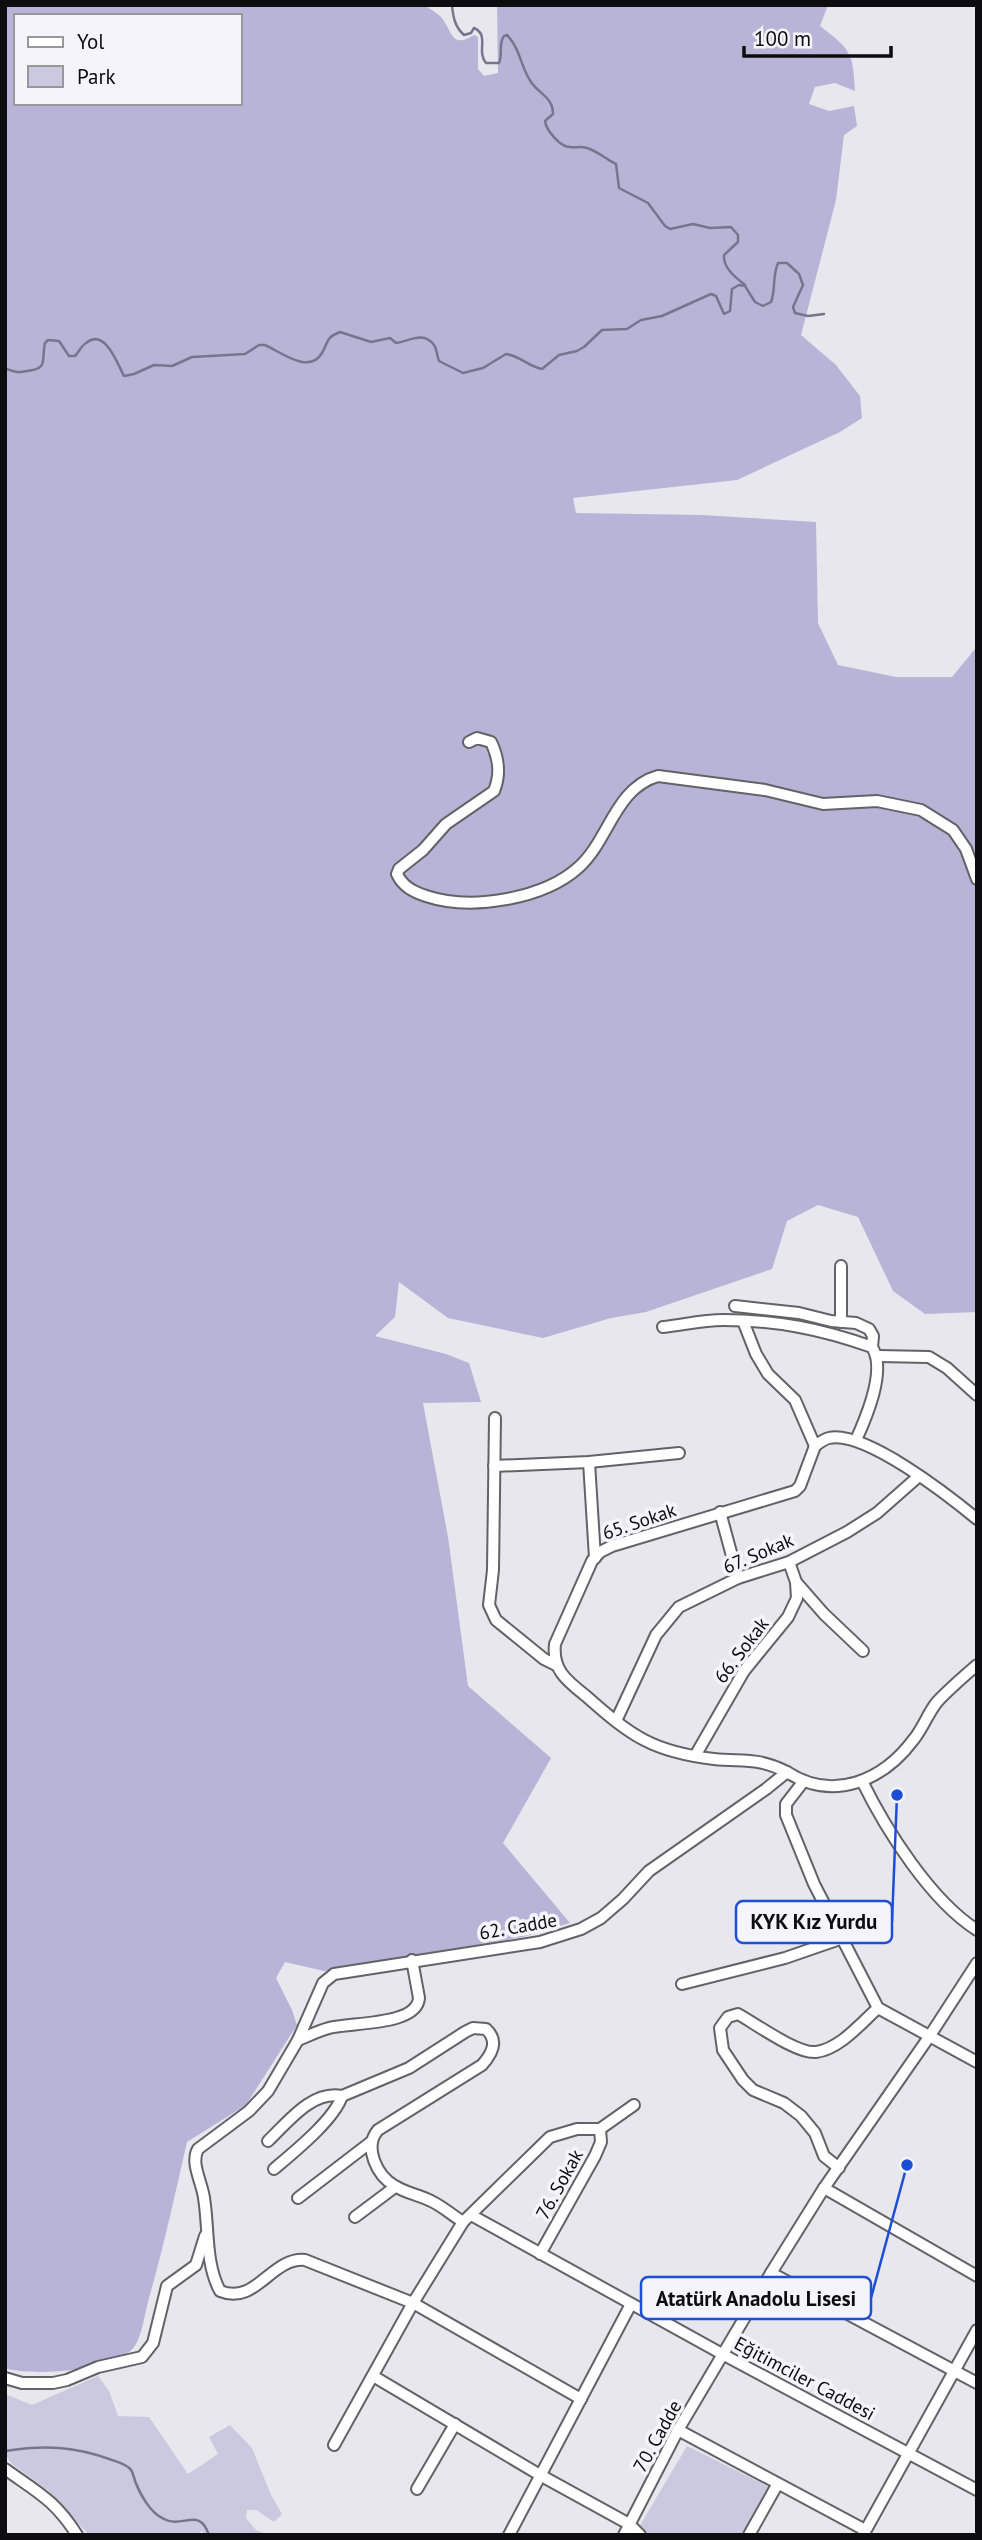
<svg xmlns="http://www.w3.org/2000/svg" width="982" height="2540" viewBox="0 0 982 2540" font-family="'PT Sans',sans-serif">
	<rect width="100%" height="100%" fill="#e7e7ed"/>
	<g fill="#cbc9df">
		<polygon points="98,2376 109,2391 118,2416 149,2417 188,2474 218,2454 209,2437 230,2425 252,2448 271,2495 282,2514 274,2522 256,2510 247,2510 246,2518 256,2530 268,2535 204,2535 202,2531 197,2535 89,2535 49,2491 12,2464 5,2454 5,2394 32,2405"/>
		<polygon points="687,2446 769,2487 742,2535 647,2535 639,2527"/>
	</g>
	<path fill="#b8b4d8" fill-rule="evenodd" d="M5 5H425C431 10 440 14 444 21 453 35 453 48 474 35L478 37V69L484 76 498 73 497 5H828L820 26C851 50 853 52 855 91L835 83 815 87 809 104 829 111 854 106 857 126 844 135 836 200 801 335 836 365 860 396 862 418 840 432 737 480 573 498 576 513 701 515 816 522 818 623 838 665 896 677H952L975 649 977 607V1312L925 1314 893 1291 858 1217 818 1205 787 1221 772 1269 646 1312 611 1318 543 1338 448 1318 399 1282 395 1317 375 1336 446 1354 469 1363 481 1402 423 1403 448 1537 468 1686 551 1758 503 1843 570 1923 523 1937 324 1971 285 1962 276 1978 292 2010 297 2025 246 2105 187 2142C175 2194 164 2246 149 2298 145 2312 143 2331 136 2344 122 2371 32 2377 5 2368ZM16 16H240V103H16Z"/>
	<g fill="none" stroke-linecap="round" stroke-linejoin="round">
		<g stroke="#77758e" stroke-width="2.5">
			<path d="M452 5C453 17 455 27 464 35L471 33 474 28C490 35 476 51 486 63H499C503 54 498 44 504 36L507 35C520 48 521 68 531 82 539 94 553 97 553 114L545 121C546 130 560 147 570 147 576 148 580 146 587 148 597 151 606 159 616 164L619 188 648 203 665 226 670 229 693 224 710 228 731 227 738 235V242L724 255C723 268 735 277 745 285"/>
			<path d="M5 368C13 372 18 373 27 371 49 369 41 360 45 343L48 340 59 341 69 356H75C79 352 81 346 86 343 105 327 118 365 124 376L134 374 154 365 172 366 192 357 245 354 259 345H265C281 352 309 375 322 353 329 341 325 338 340 332L371 342 390 338 396 343C408 342 423 330 434 345 437 349 437 357 439 361L463 373 483 368 506 354C520 356 528 366 542 369L559 355 577 351 584 347 602 330 627 329 641 320 662 316 711 294 716 296 724 314 730 311 732 289 739 285 745 286 755 302 763 306 771 302C776 289 772 277 778 263H787L799 274 803 285 793 307 795 313 808 316 824 314"/>
			<path d="M5 2451C45 2445 74 2446 112 2460 118 2462 128 2465 131 2470 132 2471 135 2480 135 2481 140 2494 150 2513 164 2519 183 2529 199 2506 209 2535"/>
		</g>
		<defs>
			<g id="minor">
				<path d="M469 742 477 738 491 742C499 759 501 774 494 791L446 824 423 850 399 869 397 874C403 887 414 892 426 896 471 911 544 899 579 867 609 840 615 788 658 776L765 790 823 804 877 801 921 810 953 830 966 849 977 879"/>
				<polyline points="735,1306 799,1313 831,1321 856,1323 869,1329 873,1336 872,1347"/>
				<polyline points="743,1321 756,1354 768,1374 795,1400 815,1446"/>
				<polyline points="841,1322 841,1266"/>
				<path d="M663 1327C682 1325 703 1320 723 1320 776 1320 822 1329 872 1347 887 1370 866 1418 856 1440"/>
				<polyline points="878,1356 929,1357 947,1368 977,1395"/>
				<polyline points="495,1418 493,1570 489,1605 496,1620 544,1659 556,1665"/>
				<polyline points="589,1462 595,1558"/>
				<polyline points="494,1466 589,1462 679,1453"/>
				<polyline points="720,1512 738,1578"/>
				<polyline points="796,1582 824,1614 863,1651"/>
				<polyline points="616,1721 656,1635 679,1607 738,1578 789,1562 847,1532 877,1513 919,1476"/>
				<polyline points="695,1756 744,1671 788,1617 797,1598 796,1582 789,1562"/>
				<path d="M787 1772C757 1757 744 1762 714 1759 653 1752 631 1736 586 1696 567 1681 552 1670 555 1644L592 1561 600 1552 612 1546 795 1491 800 1486 815 1446C819 1443 824 1439 829 1438 865 1430 949 1496 977 1519"/>
				<path d="M862 1781C886 1830 931 1901 977 1930"/>
				<polyline points="803,1782 786,1804 786,1815 814,1884 878,2008 977,2062"/>
				<polyline points="682,1984 785,1958 843,1938"/>
				<path d="M298 2040C308 2036 318 2031 329 2028 351 2022 417 2026 419 1998L412 1960"/>
				<path d="M268 2141C288 2122 312 2090 342 2096"/>
				<path d="M839 2168 824 2156 815 2133 801 2116 784 2103 753 2090 743 2080 723 2050 720 2028 728 2017 738 2014C756 2024 797 2054 816 2052 840 2049 861 2023 878 2008"/>
				<path d="M274 2169C294 2152 334 2120 342 2096L409 2068 465 2032 473 2028 486 2029C499 2041 492 2054 482 2065L378 2130C363 2147 377 2176 395 2186 406 2193 419 2195 431 2201 442 2206 452 2215 463 2222"/>
				<polyline points="824,2188 977,2276"/>
				<polyline points="298,2198 371,2142"/>
				<polyline points="471,2215 724,2355 977,2490"/>
				<polyline points="355,2217 395,2187"/>
				<polyline points="540,2254 595,2156 601,2142 600,2129 634,2105"/>
				<polyline points="771,2273 977,2383"/>
				<polyline points="373,2376 540,2475 629,2524 640,2535"/>
				<polyline points="5,2378 22,2383 53,2383 67,2380 98,2367 142,2357 153,2343 167,2286 196,2265 205,2236"/>
				<path d="M581 2399 413 2303 305 2260C271 2257 256 2306 220 2291 205 2263 209 2228 204 2198 202 2182 190 2163 198 2149L249 2111 268 2091 298 2040 323 1983 334 1974 540 1942 581 1929 601 1918 623 1899 649 1871 766 1789 787 1772C833 1802 883 1781 914 1739 923 1728 928 1713 937 1702 949 1689 963 1677 977 1665"/>
				<polyline points="678,2430 865,2530"/>
				<polyline points="334,2445 413,2303 463,2222 550,2137 577,2129 600,2129"/>
				<path d="M5 2469C37 2492 55 2500 77 2535"/>
				<polyline points="417,2489 455,2424"/>
				<polyline points="509,2535 631,2304"/>
				<polyline points="624,2535 678,2430 771,2273 824,2188 929,2037 977,1963"/>
				<polyline points="749,2535 777,2485"/>
				<polyline points="863,2535 977,2330"/>
			</g>
		</defs>
		<use href="#minor" stroke="#626267" stroke-width="14"/>
		<use href="#minor" stroke="#fff" stroke-width="10"/>
	</g>
	<g text-anchor="middle" stroke-width="7" stroke-linejoin="round" paint-order="stroke">
		<g font-size="19" fill="#0d0d0f" stroke="#f4f4fa">
			<text transform="translate(639 1521) rotate(-19)" y="7">65. Sokak</text>
			<text transform="translate(758 1553) rotate(-23)" y="7">67. Sokak</text>
			<text transform="translate(741 1650) rotate(-53)" y="7">66. Sokak</text>
			<text transform="translate(518 1926) rotate(-10)" y="7">62. Cadde</text>
			<text transform="translate(559 2184) rotate(-61)" y="7">76. Sokak</text>
			<text transform="translate(805 2378) rotate(28)" y="7">Eğitimciler Caddesi</text>
			<text transform="translate(657 2436) rotate(-61)" y="7">70. Cadde</text>
		</g>
	</g>
	<path fill="none" stroke="#1d4ed8" stroke-width="2.5" d="M897 1795L892 1922M907 2165L871 2298"/>
	<g fill="#1d4ed8" stroke="#f4f4fa" stroke-width="2.5">
		<circle cx="897" cy="1795" r="7"/>
		<circle cx="907" cy="2165" r="7"/>
	</g>
	<g fill="#f4f4fa" stroke="#1d4ed8" stroke-width="2.5">
		<rect x="736" y="1901" width="156" height="42" rx="7"/>
		<rect x="641" y="2277" width="230" height="42" rx="7"/>
	</g>
	<g font-size="21" text-anchor="middle" font-weight="bold" fill="#0d0d0f">
		<text x="814" y="1929">KYK Kız Yurdu</text>
		<text x="756" y="2306">Atatürk Anadolu Lisesi</text>
	</g>
	<rect width="982" height="2540" fill="none" stroke="#0d0d0f" stroke-width="14"/>
	<rect x="14" y="14" width="228" height="91" fill="#f4f4fa" stroke="#98989c" stroke-width="2"/>
	<rect x="28" y="37" width="35" height="10" fill="#ffffff" stroke="#98989c" stroke-width="2"/>
	<text x="77" y="49" font-size="21" fill="#0d0d0f">Yol</text>
	<rect x="28" y="66" width="35" height="21" fill="#cbc9df" stroke="#98989c" stroke-width="2"/>
	<text x="77" y="84" font-size="21" fill="#0d0d0f">Park</text>
	<path d="M744 46v10h147v-10" fill="none" stroke="#0d0d0f" stroke-width="3.5"/>
	<text x="754" y="46" font-size="21" fill="#0d0d0f" stroke="#f4f4fa" stroke-width="5" paint-order="stroke">100 m</text>
</svg>
